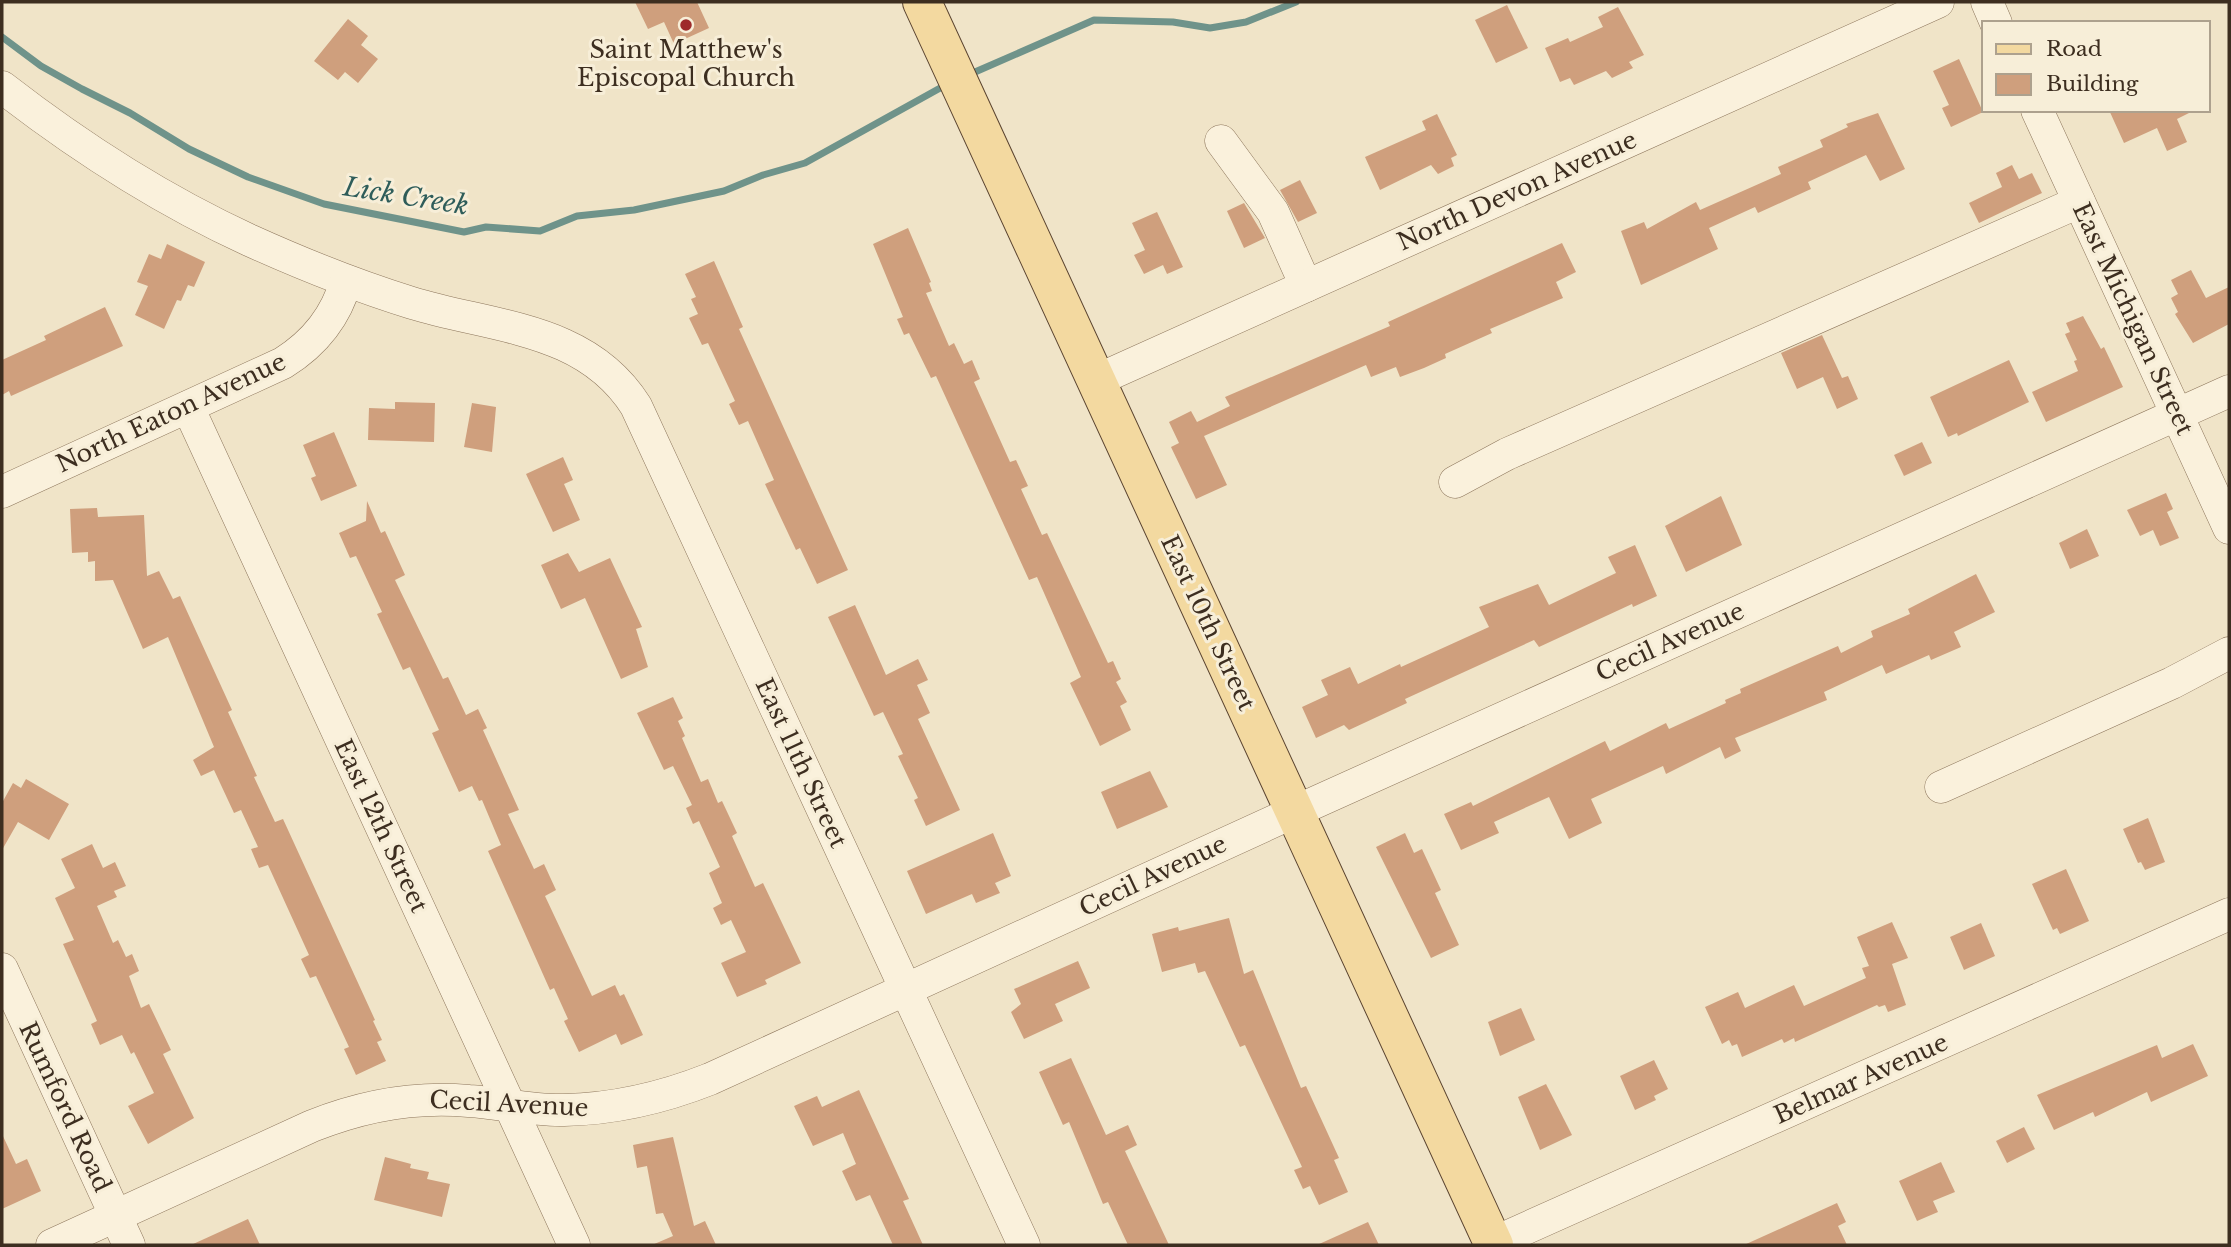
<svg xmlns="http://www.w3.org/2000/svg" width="2231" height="1247" viewBox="0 0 2231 1247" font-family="'Libre Baskerville',serif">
	<rect width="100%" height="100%" fill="#f0e4c8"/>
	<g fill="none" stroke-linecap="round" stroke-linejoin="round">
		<g stroke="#6f938a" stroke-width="7">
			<polyline points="2,37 41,66 82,89 130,113 189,149 248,177 324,204 464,232 486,227 540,231 577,216 634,210 724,191 763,175 805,163 942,87"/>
			<polyline points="975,72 1094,20 1173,22 1210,28 1246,22 1296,2"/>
		</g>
	</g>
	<g fill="#cf9f7d">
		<polygon points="635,2 697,2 709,28 674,44 664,22 648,29"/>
		<polygon points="1507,5 1528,48 1496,63 1475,20"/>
		<polygon points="1618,7 1644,55 1629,62 1633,68 1612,78 1606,71 1574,85 1570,78 1560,82 1545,48 1568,38 1570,42 1603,27 1598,17"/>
		<polygon points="348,19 368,36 361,45 378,59 358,83 345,72 338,80 314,61"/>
		<polygon points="1959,59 1983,112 1951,127 1942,108 1949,105 1933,71"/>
		<polygon points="2109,110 2195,110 2177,119 2187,142 2167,151 2157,128 2124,143"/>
		<polygon points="1878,113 1905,169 1880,181 1866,155 1808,182 1811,189 1758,213 1755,207 1709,228 1718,249 1641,285 1621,231 1644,222 1647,229 1696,202 1700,210 1781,174 1778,167 1823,147 1820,140 1848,127 1846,124"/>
		<polygon points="1437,114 1457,155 1451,158 1454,166 1438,174 1431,165 1380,190 1365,157 1426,130 1422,121"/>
		<polygon points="2012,165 2019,179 2032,173 2042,193 1979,223 1969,203 2002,187 1996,173"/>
		<polygon points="1300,180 1317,213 1298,222 1280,190"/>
		<polygon points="1244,203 1265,238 1244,248 1227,211"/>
		<polygon points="1157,212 1183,267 1167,274 1163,265 1144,274 1134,255 1145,250 1132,223"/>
		<polygon points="908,228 931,282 929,283 932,291 926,293 949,346 954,343 964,364 972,360 980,379 974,382 1010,462 1016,460 1028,486 1021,489 1042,535 1047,533 1108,663 1113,661 1121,679 1116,682 1127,702 1120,706 1131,730 1100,746 1070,683 1081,677 1037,577 1029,580 936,376 931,378 909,333 904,335 897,319 903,317 873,244"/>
		<polygon points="1562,243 1576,272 1556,282 1563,298 1490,329 1492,333 1445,354 1446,358 1424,368 1400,377 1396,367 1371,377 1366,365 1204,436 1227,485 1196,499 1171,447 1179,443 1169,422 1191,411 1197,422 1230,406 1225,397 1390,326 1388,322"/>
		<polygon points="167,244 205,262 194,287 188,285 181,301 177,300 164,329 135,315 148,286 137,282 149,254 161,259"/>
		<polygon points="714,261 743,327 739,329 848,570 817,584 800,548 796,550 765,484 774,480 748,421 739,425 729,404 735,401 708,343 702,345 689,318 698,314 691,299 696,297 685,274"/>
		<polygon points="2191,270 2206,298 2229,287 2229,324 2193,343 2175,314 2178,312 2171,298 2178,294 2171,280"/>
		<polygon points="105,307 123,346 11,396 9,391 2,395 2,360 46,340 44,336"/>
		<polygon points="2083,316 2101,349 2104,347 2123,387 2046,422 2032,392 2078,371 2074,361 2077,360 2065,334 2070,332 2066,323"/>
		<polygon points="1822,335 1842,378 1848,376 1858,399 1837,409 1823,377 1797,389 1781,353"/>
		<polygon points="2009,360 2029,402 1958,436 1957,433 1948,437 1930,397"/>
		<polygon points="395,402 435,403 434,442 368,440 369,408 395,409"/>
		<polygon points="472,403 496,407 492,452 464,447"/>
		<polygon points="334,432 357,486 321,501 311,478 316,476 303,445"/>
		<polygon points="1922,442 1932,463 1904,476 1894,455"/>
		<polygon points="563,457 573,480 564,484 580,520 553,532 526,474"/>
		<polygon points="2166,493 2173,509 2167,512 2179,538 2160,546 2153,530 2140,536 2127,510"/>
		<polygon points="1721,496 1742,545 1686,572 1665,526"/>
		<polygon points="367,501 381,533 385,531 405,575 395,580 443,679 448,677 466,715 478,709 487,728 483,730 519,810 508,814 534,869 544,864 556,890 545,896 592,996 615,985 620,996 624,994 643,1035 621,1045 616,1034 579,1052 564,1021 568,1019 554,988 550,990 488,851 501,845 482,800 479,801 472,786 459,792 432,733 439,730 410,667 403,670 377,614 382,612 356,556 350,558 339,533 366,521"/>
		<polygon points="97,508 98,517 144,515 147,576 159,571 173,599 180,596 232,710 228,712 257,776 254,777 275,822 283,819 375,1020 373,1021 382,1040 377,1042 386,1061 356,1075 344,1049 349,1047 316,976 310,978 301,959 309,955 268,865 259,868 251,849 258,847 241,810 234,813 214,770 201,776 193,760 214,747 168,637 143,649 113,580 95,581 95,561 88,562 88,552 72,553 70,509"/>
		<polygon points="2087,529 2099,556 2070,569 2059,543"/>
		<polygon points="1635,545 1657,596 1633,607 1632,604 1539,647 1534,640 1405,699 1407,703 1349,730 1344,725 1316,738 1302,707 1328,695 1321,680 1350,667 1358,684 1400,664 1401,667 1489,627 1479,607 1538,584 1549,605 1616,573 1608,557"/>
		<polygon points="568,553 579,572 610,558 642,627 636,629 648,667 621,679 585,598 561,609 541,565"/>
		<polygon points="1976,574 1995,612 1954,632 1961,647 1931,660 1929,655 1886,674 1882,665 1824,692 1827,700 1735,738 1741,751 1725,759 1720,747 1666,774 1663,766 1591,799 1602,823 1569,839 1549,797 1494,822 1499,833 1461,850 1444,814 1471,802 1473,806 1605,741 1610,751 1666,723 1669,729 1726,703 1725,700 1741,693 1740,689 1838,646 1841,653 1873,637 1871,631 1910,614 1908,609"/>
		<polygon points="855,605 886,675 918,659 928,680 917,685 930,713 918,719 960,810 926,826 914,800 918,798 898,756 903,754 883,712 874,716 828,617"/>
		<polygon points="673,697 683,718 678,721 685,736 682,738 701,782 708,779 718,803 722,801 737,833 732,836 755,887 763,883 801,963 765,980 767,984 737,997 721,963 746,952 731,920 721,925 713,908 722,903 709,873 720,867 699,821 693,824 686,808 692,805 673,766 664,770 637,713"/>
		<polygon points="1150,771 1168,807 1117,829 1101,792"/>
		<polygon points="26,779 69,804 49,840 18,822 2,850 2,803 13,783 21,788"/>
		<polygon points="2148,818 2165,862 2145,870 2141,862 2138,863 2123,829"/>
		<polygon points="993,833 1011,876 995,883 1000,893 976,903 972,894 926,914 907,871"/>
		<polygon points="1405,833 1414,853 1422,849 1441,890 1435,893 1459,945 1431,958 1376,847"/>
		<polygon points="92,844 103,868 115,862 126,886 114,891 117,897 97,906 113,943 118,940 126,957 132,954 139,971 129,976 141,1008 149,1004 171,1050 163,1054 194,1118 148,1144 128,1106 154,1093 134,1052 131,1054 122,1035 100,1045 91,1024 97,1021 63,944 74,940 55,898 75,888 61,859"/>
		<polygon points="2066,869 2089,921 2060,934 2057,928 2053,930 2032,884"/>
		<polygon points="1229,918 1244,974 1253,970 1301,1088 1306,1086 1339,1158 1334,1160 1348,1192 1319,1205 1310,1186 1303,1189 1294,1170 1302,1167 1245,1045 1240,1047 1205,971 1198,973 1195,963 1162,972 1152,934 1178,927 1179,931"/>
		<polygon points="1892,922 1908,958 1892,964 1906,1005 1888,1012 1885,1005 1879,1007 1877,1005 1795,1042 1794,1038 1784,1043 1782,1039 1742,1057 1737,1044 1732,1046 1729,1040 1722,1044 1705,1007 1738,992 1745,1008 1794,985 1804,1006 1866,978 1862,968 1869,966 1857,937"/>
		<polygon points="1981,923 1995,956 1964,970 1950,937"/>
		<polygon points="1078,961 1090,988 1055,1004 1063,1021 1024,1039 1011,1012 1021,1004 1014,989"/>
		<polygon points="1521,1008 1535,1040 1500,1056 1488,1022"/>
		<polygon points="2193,1044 2208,1076 2151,1102 2147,1092 2095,1117 2093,1112 2054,1130 2037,1095 2157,1045 2162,1058"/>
		<polygon points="1071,1058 1106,1135 1128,1125 1137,1145 1125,1151 1169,1245 1128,1245 1108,1202 1103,1204 1069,1122 1063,1125 1039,1072"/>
		<polygon points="1654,1060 1668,1089 1654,1096 1656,1100 1635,1110 1620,1076"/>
		<polygon points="1546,1084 1572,1135 1540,1150 1518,1097"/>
		<polygon points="859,1090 909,1199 903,1201 923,1245 893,1245 870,1195 856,1201 842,1171 856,1164 843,1133 813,1146 794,1106 817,1096 822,1107"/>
		<polygon points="2024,1127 2035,1149 2007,1163 1996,1141"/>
		<polygon points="2,1134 16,1164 27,1159 41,1191 2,1209"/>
		<polygon points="673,1137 694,1226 705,1221 716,1245 652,1245 673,1236 663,1213 656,1214 647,1166 637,1168 633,1145"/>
		<polygon points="385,1157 411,1164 410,1168 429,1172 427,1179 450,1184 442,1217 374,1200"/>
		<polygon points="1941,1162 1955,1192 1933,1201 1938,1212 1917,1221 1899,1181"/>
		<polygon points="1837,1203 1846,1222 1838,1226 1847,1245 1744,1245"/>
		<polygon points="248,1219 260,1245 191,1245"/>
		<polygon points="1368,1222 1379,1245 1317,1245"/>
	</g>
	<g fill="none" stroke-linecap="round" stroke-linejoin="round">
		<defs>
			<g id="minor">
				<polyline points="1987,2 1996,23"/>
				<path d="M2 87C78 146 162 200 249 240 302 264 357 286 412 303 494 328 586 327 636 406L1024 1245"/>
				<polyline points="2037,110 2229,528"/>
				<polyline points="1221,141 1273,212 1306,286"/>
				<polyline points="1097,380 1938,2"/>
				<polyline points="188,407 574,1245"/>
				<polyline points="1455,482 1507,454 2079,202"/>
				<path d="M2 492 283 363C315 343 336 317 346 281"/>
				<polyline points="1941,787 2172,683 2229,653"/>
				<polyline points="2,969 129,1245"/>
				<polyline points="1493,1243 2229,914"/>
				<path d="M52 1245 312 1126C362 1106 415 1096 469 1101 501 1103 532 1111 564 1110 616 1109 662 1098 710 1079L1294 812 2229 391"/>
			</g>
			<polyline id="major" points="922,2 1494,1245"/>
		</defs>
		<use href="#minor" stroke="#8d765c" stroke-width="33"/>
		<use href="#major" stroke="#5b4430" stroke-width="40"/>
		<use href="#minor" stroke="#faf1dc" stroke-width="32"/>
		<use href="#major" stroke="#f3d9a0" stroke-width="38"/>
	</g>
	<circle fill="#9e2a2b" stroke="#f7eed8" stroke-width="2.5" cx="686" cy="25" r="7"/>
	<g text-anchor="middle" stroke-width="6" stroke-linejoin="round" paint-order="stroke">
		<g font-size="24" fill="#3d2e20" stroke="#f7eed8">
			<text x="686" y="58">Saint Matthew's<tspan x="686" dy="28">Episcopal Church</tspan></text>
		</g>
		<g font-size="24" fill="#3d2e20" stroke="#f7eed8">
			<text transform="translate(1517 191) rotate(-24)" y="8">North Devon Avenue</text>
			<text transform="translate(2133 319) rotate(65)" y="8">East Michigan Street</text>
			<text transform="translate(171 413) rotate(-25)" y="8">North Eaton Avenue</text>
			<text transform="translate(1208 623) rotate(65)" y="8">East 10th Street</text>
			<text transform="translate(1670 642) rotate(-24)" y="8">Cecil Avenue</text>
			<text transform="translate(801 763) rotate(65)" y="8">East 11th Street</text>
			<text transform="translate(381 826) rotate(65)" y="8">East 12th Street</text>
			<text transform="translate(1153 876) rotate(-25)" y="8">Cecil Avenue</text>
			<text transform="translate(1861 1079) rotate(-24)" y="8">Belmar Avenue</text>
			<text transform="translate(509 1104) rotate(3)" y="8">Cecil Avenue</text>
			<text transform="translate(65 1107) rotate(65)" y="8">Rumford Road</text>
		</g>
		<g font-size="26" font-style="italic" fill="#2f5d5a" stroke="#f7eed8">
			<text transform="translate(406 196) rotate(9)" y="9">Lick Creek</text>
		</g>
	</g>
	<rect width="2231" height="1247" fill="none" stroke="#3d2e20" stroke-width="7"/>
	<rect x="1982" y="21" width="228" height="91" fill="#f7eed8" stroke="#ada18e" stroke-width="2"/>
	<rect x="1996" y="44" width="35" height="10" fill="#f3d9a0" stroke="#ada18e" stroke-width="2"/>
	<text x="2046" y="56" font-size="21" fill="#3d2e20">Road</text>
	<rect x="1996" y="74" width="35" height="21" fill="#cf9f7d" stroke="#ada18e" stroke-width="2"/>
	<text x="2046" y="91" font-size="21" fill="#3d2e20">Building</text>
</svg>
